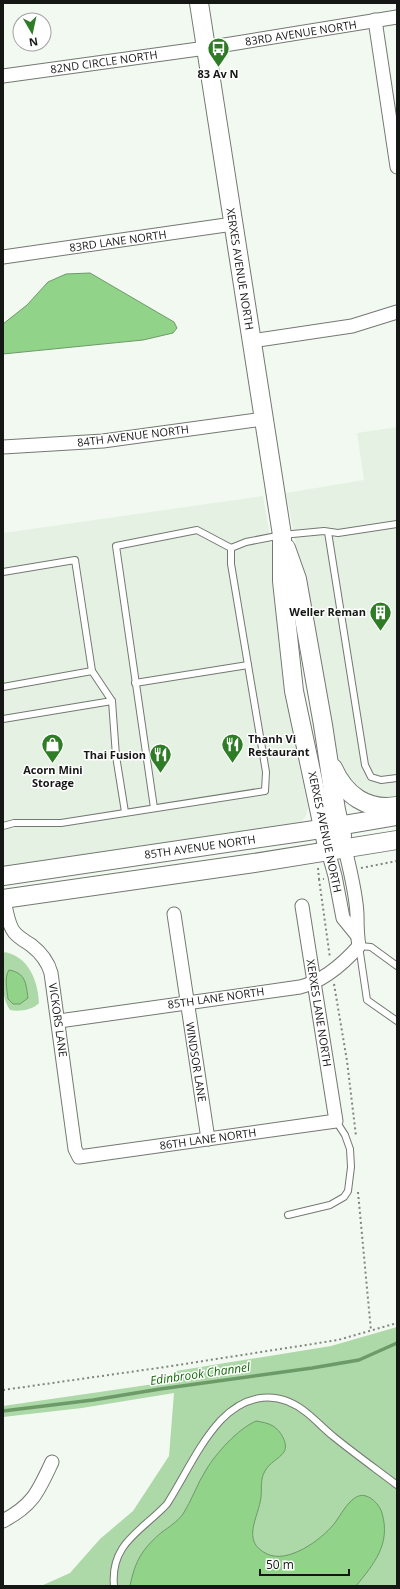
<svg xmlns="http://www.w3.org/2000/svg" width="400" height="1589" viewBox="0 0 400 1589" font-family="'Open Sans',sans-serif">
	<rect width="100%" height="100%" fill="#f2f9f1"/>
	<g fill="#e5f2e3">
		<polygon points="397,427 397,803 390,804 355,790 338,764 286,493 364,480 357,433"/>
		<polygon points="263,496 276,570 287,703 308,808 306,816 300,823 288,827 3,868 3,533"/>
	</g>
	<g fill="#add8a7">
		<path d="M5 952C29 957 38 981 39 1003 33 1010 19 1012 10 1010 0 996 3 972 3 954Z"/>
		<polygon points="397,1327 397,1586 41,1586 70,1573 100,1539 133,1511 169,1456 174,1393 82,1408 3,1417 3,1406 175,1381 176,1371 331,1346"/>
	</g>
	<g fill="#92d38a" stroke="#6c9b67">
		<polygon points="90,273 174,322 177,328 173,333 143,340 3,354 3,324 27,305 48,282 66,274"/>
		<path d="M9 970C26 973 26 984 28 998L20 1004H13L8 999C7 990 4 977 9 970Z"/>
		<path d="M256 1421C262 1422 268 1423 273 1426 280 1430 289 1444 284 1452 279 1459 269 1463 265 1471 260 1479 262 1488 261 1497 259 1517 240 1541 267 1554 288 1564 321 1540 334 1524 340 1516 344 1508 350 1502 355 1497 360 1494 366 1496 373 1498 380 1506 382 1513 391 1544 374 1564 356 1586H130C135 1561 142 1549 162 1532 169 1527 177 1522 183 1514 192 1500 197 1484 206 1470 216 1453 238 1429 256 1421Z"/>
	</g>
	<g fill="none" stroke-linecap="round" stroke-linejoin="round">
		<polyline stroke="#6c9b67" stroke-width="3.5" points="3,1411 93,1400 160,1389 312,1368 359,1360 397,1343"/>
		<defs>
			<g id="lane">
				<polyline points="328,532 365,765 371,777 381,780 397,778"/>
				<polyline points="3,572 75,560 92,671 112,701 116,756 125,812"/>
				<polyline points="135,683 248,665"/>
				<polyline points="3,687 92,671"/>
				<polyline points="3,719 112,701"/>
				<polyline points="154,808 116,546 197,530 231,548"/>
				<polyline points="3,826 14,823 61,823 265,791 266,772 231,564 231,548 246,542 282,535 324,531 338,533 397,524"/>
				<polyline points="397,966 371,947 359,946 367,1000 397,1021"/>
				<polyline points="288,1215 330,1205 344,1197 348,1191 351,1167 350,1149 345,1135 336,1121"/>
				<path d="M114 1586C110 1543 142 1531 167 1504 185 1476 198 1445 221 1420 246 1394 278 1389 307 1413 317 1421 325 1430 334 1437 355 1454 376 1469 397 1485"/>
			</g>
			<g id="street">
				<polyline points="375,20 397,167"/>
				<polyline points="3,76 206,48 397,17"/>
				<polyline points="3,257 233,224"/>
				<polyline points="251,341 352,326 397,312"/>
				<polyline points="3,447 103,441 263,419"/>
				<polyline points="328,851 335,876 343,918 356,934"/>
				<path d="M3 899C7 909 7 923 14 932 19 938 25 941 31 945 40 952 48 962 51 973L75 1149 79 1157 336 1121 302 906"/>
				<polyline points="174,914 208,1139"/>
				<path d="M59 1021 300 987C324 981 343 964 359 946 357 935 357 925 357 914 356 893 350 870 345 849"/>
				<path d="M3 1521C33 1505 38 1492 52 1462"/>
			</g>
			<g id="secondary">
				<polyline points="199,3 282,535 282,581 294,691 328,851"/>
				<polyline points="286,548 297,579 323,725 336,810 342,836"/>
				<path d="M333 768C345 795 367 811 397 806"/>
				<polyline points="3,876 308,831 397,816"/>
				<polyline points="3,899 254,863 397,840"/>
			</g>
		</defs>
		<use href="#lane" stroke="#737972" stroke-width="8"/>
		<use href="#street" stroke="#737972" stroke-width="15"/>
		<use href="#secondary" stroke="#737972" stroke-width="20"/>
		<g stroke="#808580" stroke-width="2" stroke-dasharray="2 3" stroke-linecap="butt">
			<polyline points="318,868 319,879 324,879"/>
			<polyline points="361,868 397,861"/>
			<polyline points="319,879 330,958"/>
			<polyline points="334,984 347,1061 356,1136"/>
			<polyline points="358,1192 371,1331"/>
			<polyline points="3,1390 165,1367 338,1340 397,1323"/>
		</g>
		<use href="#lane" stroke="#fff" stroke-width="6"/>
		<use href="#street" stroke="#fff" stroke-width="13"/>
		<use href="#secondary" stroke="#fff" stroke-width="18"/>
	</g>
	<defs>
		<symbol id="bus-pin" viewBox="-11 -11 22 30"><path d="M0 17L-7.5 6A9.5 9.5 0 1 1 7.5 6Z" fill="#2e7c26" stroke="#fff"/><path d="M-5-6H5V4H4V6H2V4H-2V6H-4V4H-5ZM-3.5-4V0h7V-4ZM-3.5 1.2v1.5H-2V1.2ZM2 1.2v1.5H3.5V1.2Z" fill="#fff"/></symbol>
		<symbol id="building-pin" viewBox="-11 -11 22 30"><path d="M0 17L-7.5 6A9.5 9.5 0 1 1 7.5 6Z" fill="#2e7c26" stroke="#fff"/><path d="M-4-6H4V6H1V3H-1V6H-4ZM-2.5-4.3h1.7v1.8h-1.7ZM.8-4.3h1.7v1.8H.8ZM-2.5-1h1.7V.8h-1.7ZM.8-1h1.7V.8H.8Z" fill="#fff"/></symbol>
		<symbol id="shop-pin" viewBox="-11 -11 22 30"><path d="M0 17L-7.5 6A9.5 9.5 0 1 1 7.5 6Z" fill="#2e7c26" stroke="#fff"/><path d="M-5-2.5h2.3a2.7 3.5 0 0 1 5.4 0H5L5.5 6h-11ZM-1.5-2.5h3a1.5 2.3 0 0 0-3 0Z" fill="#fff"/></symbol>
		<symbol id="restaurant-pin" viewBox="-11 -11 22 30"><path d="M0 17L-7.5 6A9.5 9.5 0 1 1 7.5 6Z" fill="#2e7c26" stroke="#fff"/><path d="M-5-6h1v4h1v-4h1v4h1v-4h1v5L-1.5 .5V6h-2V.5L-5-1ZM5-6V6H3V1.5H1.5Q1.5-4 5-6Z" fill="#fff"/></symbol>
	</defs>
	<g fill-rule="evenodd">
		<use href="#bus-pin" x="206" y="36" width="25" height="34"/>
		<use href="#building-pin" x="368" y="600" width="25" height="34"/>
		<use href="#shop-pin" x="40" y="732" width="25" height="34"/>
		<use href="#restaurant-pin" x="220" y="732" width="25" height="34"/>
		<use href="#restaurant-pin" x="148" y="742" width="25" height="34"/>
	</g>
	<g text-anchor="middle" stroke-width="3" stroke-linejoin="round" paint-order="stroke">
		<g font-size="11" fill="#151715" stroke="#fff">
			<text transform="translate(301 33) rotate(-9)" y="4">83RD AVENUE NORTH</text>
			<text transform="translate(104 62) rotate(-8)" y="4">82ND CIRCLE NORTH</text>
			<text transform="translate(118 241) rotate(-8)" y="4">83RD LANE NORTH</text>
			<text transform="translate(240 269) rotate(81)" y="4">XERXES AVENUE NORTH</text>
			<text transform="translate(133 436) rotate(-7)" y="4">84TH AVENUE NORTH</text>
			<text transform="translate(325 832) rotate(78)" y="4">XERXES AVENUE NORTH</text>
			<text transform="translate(200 847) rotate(-8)" y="4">85TH AVENUE NORTH</text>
			<text transform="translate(216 998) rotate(-8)" y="4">85TH LANE NORTH</text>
			<text transform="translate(319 1013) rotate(81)" y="4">XERXES LANE NORTH</text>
			<text transform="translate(58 1020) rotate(82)" y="4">VICKORS LANE</text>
			<text transform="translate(196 1062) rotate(81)" y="4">WINDSOR LANE</text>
			<text transform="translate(208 1139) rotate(-8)" y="4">86TH LANE NORTH</text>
		</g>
		<g font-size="11" font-weight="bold" fill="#151715" stroke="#fff">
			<text x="218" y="78">83 Av N</text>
			<text x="366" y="616" text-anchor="end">Weller Reman</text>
			<text x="248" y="743" text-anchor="start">Thanh Vi<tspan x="248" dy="13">Restaurant</tspan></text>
			<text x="146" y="759" text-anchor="end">Thai Fusion</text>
			<text x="53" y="774">Acorn Mini<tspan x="53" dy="13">Storage</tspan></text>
		</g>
		<g font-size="12" font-style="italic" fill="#116b06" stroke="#fff">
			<text transform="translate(200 1374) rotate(-8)" y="4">Edinbrook Channel</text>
		</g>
	</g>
	<rect width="400" height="1589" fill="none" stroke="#151715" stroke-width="8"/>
	<g transform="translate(32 32) rotate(171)"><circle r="19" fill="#ffffff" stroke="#a1a2a1"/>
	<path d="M0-3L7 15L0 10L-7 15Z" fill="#2e7c26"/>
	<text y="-6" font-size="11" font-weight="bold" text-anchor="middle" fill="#151715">N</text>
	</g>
	<path d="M260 1569v6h89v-6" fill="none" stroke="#151715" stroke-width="2"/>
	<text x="266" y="1569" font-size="12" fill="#151715" stroke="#ffffff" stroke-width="3" paint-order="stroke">50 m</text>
</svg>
